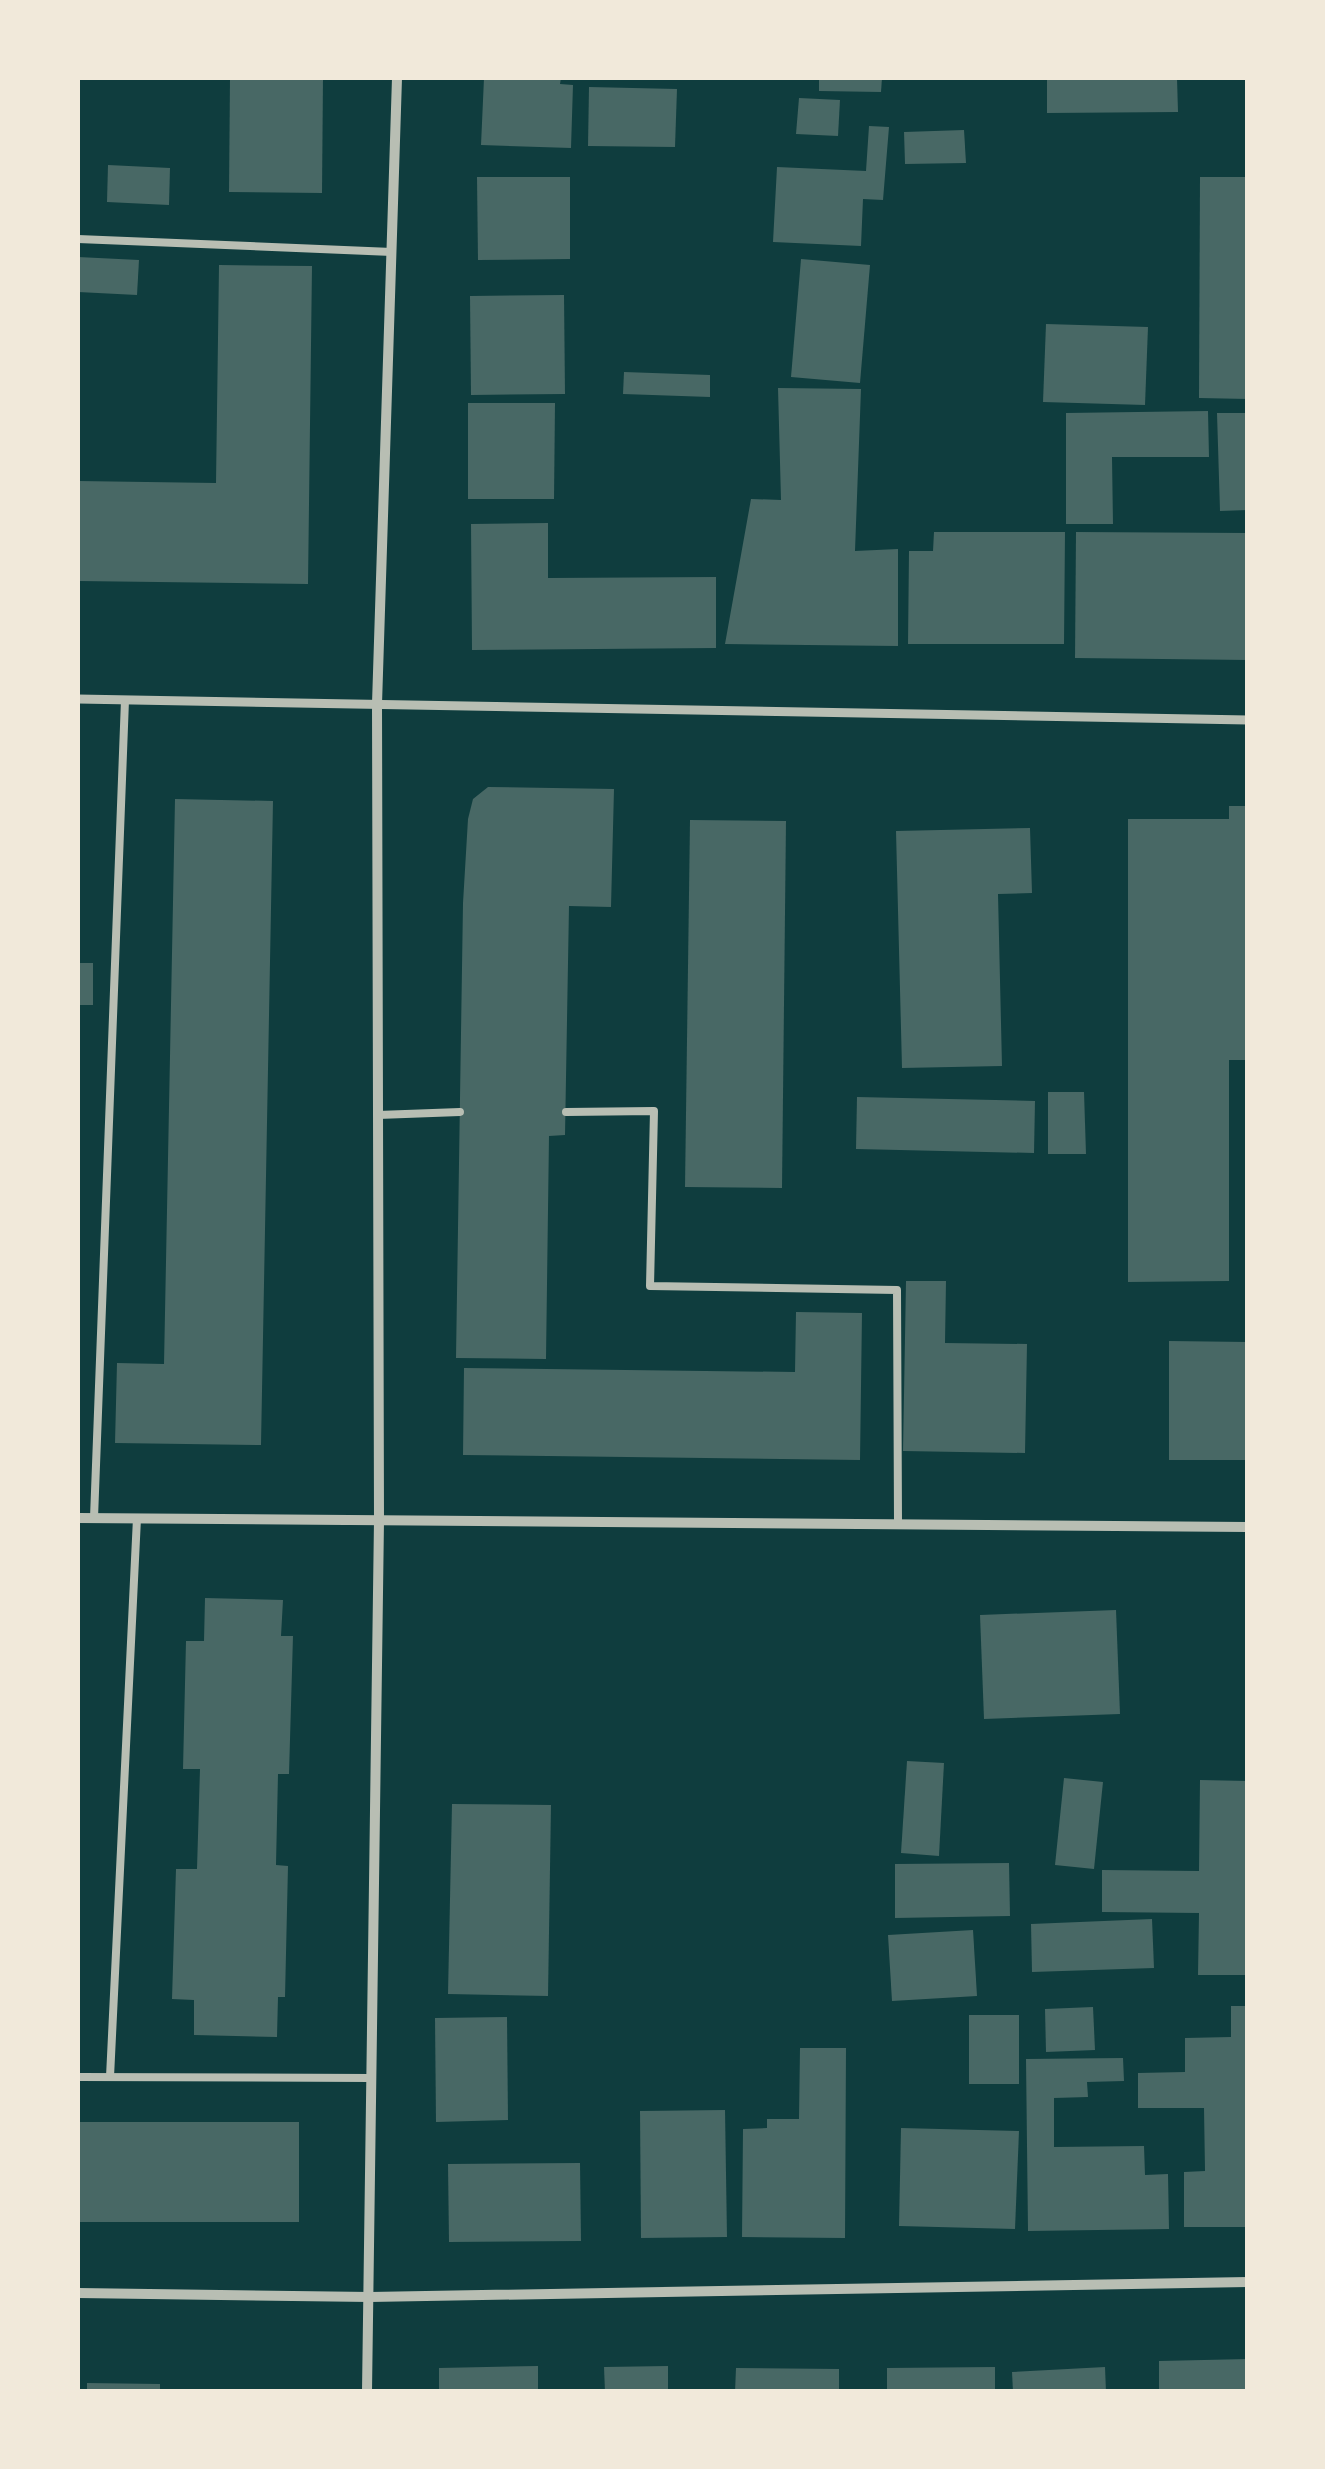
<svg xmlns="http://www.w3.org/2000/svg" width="1325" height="2469" viewBox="0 0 1325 2469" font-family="'Sofia Sans Condensed',sans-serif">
	<rect width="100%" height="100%" fill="#0f3d3e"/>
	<g fill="#486865">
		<polygon points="230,78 323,78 322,193 229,192"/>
		<polygon points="484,78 561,78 560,84 573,85 571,148 481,145"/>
		<polygon points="819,78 882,78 881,92 819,91"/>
		<polygon points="1047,78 1177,78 1178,112 1047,113"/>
		<polygon points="589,87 677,89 675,147 588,146"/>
		<polygon points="799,98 840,100 838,136 796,134"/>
		<polygon points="869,126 889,127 883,200 863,199 861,246 773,242 777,167 866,171"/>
		<polygon points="964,130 966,163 905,164 904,132"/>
		<polygon points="108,165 170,168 169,205 107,202"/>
		<polygon points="477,177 570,177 570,259 478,260"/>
		<polygon points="1200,177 1248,177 1248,399 1199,398"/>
		<polygon points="78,257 139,260 137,295 78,292"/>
		<polygon points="801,259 870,265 860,383 791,377"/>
		<polygon points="219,265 312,266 308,584 78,581 78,481 216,483"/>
		<polygon points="564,295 565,394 471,395 470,296"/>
		<polygon points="1046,324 1148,327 1145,405 1043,402"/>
		<polygon points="624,372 710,375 710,397 623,394"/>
		<polygon points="778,388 861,389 855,551 898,549 898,646 725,644 751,499 781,500"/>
		<polygon points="468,403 555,403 554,499 468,499"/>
		<polygon points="1208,411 1209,457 1112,457 1113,524 1066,524 1066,413"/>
		<polygon points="1217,413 1248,413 1248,510 1220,511"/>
		<polygon points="548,523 548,578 716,577 716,648 472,650 471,524"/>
		<polygon points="934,532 1065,532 1064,644 908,644 909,551 933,551"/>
		<polygon points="1076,532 1248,533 1248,660 1075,658"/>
		<polygon points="488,787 614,789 611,907 569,906 565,1135 549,1136 546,1359 456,1358 463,903 468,819 473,799"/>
		<polygon points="175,799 273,801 261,1445 115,1443 117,1363 164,1364"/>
		<polygon points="1229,806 1248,806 1248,1060 1229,1060 1229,1281 1128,1282 1128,819 1229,819"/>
		<polygon points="690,820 786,821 782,1188 685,1187"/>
		<polygon points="1030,828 1032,893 998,894 1002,1066 902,1068 896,831"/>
		<rect x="78" y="963" width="15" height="42"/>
		<polygon points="1048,1092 1084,1092 1086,1154 1048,1154"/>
		<polygon points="857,1097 1035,1101 1034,1153 856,1149"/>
		<polygon points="906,1281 946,1281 945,1343 1027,1344 1025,1453 903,1451"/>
		<polygon points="796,1312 862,1313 860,1460 463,1455 464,1368 795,1372"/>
		<polygon points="1169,1341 1248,1342 1248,1460 1169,1460"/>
		<polygon points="205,1598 283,1600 281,1636 293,1636 289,1774 278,1774 276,1865 288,1866 285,1997 278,1997 277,2037 194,2035 194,2000 172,1999 176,1869 197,1869 200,1769 183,1769 186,1641 204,1641"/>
		<polygon points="1116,1610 1120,1714 984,1719 980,1615"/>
		<polygon points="907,1761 944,1763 939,1856 901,1853"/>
		<polygon points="1064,1778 1103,1782 1094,1869 1055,1865"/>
		<polygon points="1200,1780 1248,1781 1248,1975 1198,1975 1199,1913 1102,1912 1102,1870 1199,1871"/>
		<polygon points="452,1804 551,1805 548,1996 448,1994"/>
		<polygon points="1009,1863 1010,1916 895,1918 895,1864"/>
		<polygon points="1152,1919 1154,1968 1032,1972 1031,1924"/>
		<polygon points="973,1930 977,1996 892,2001 888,1935"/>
		<polygon points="1231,2006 1248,2006 1248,2227 1184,2227 1184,2172 1205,2171 1204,2108 1138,2108 1138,2073 1185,2072 1185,2038 1231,2037"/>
		<polygon points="1093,2007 1095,2050 1046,2052 1045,2009"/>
		<rect x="969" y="2015" width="50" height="69"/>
		<polygon points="507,2017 508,2120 436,2122 435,2018"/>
		<polygon points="800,2048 846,2048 845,2238 742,2237 743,2129 767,2128 767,2119 799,2119"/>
		<polygon points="1123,2058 1124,2081 1087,2082 1088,2097 1054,2098 1054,2147 1144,2146 1145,2175 1168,2174 1169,2229 1028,2231 1026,2059"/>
		<polygon points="725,2110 727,2237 641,2238 640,2111"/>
		<rect x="78" y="2122" width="221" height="100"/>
		<polygon points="901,2128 1019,2131 1015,2229 899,2226"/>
		<polygon points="580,2163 581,2241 449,2242 448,2164"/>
		<polygon points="1248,2359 1248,2392 1159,2392 1159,2361"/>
		<polygon points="538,2366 538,2392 439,2392 439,2368"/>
		<polygon points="668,2366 668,2392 605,2392 604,2367"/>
		<polygon points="995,2367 995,2392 887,2392 887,2368"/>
		<polygon points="1105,2367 1106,2392 1013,2392 1012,2372"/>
		<polygon points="736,2368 839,2369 839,2392 735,2392"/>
		<polygon points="87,2383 160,2384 160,2392 87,2392"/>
	</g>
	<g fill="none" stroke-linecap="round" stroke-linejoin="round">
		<g stroke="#b8beb3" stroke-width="8">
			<polyline points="78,239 392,252"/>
			<polyline points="566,1112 654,1111 650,1286 897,1290 898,1522"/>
			<polyline points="378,1115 460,1112"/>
			<polyline points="94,1518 125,700"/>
			<polyline points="78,2077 371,2078"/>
			<polyline points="110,2077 137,1518"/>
		</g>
		<polyline stroke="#b8beb3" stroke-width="9" points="78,699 1248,720"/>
		<g stroke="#b8beb3" stroke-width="10">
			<polyline points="78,1518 1248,1527"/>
			<polyline points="78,2293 370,2297 1248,2282"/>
			<polyline points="367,2392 379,1520 377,704 397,78"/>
		</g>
	</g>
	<rect width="1325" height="2469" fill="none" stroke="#f1e9da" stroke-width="160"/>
</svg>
